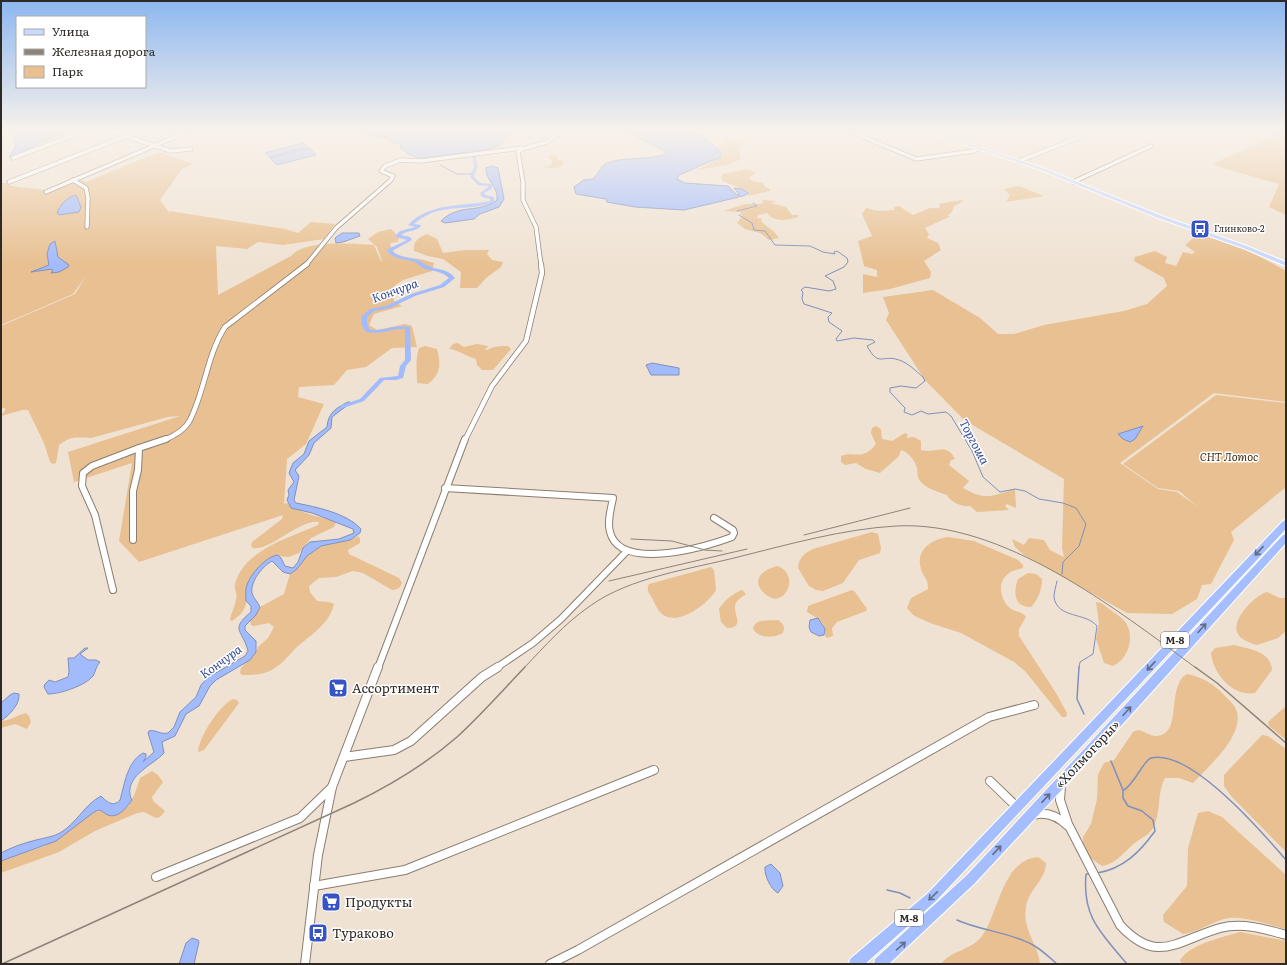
<svg xmlns="http://www.w3.org/2000/svg" width="1287" height="965" viewBox="0 0 1287 965" font-family="Literata,serif">
	<rect width="100%" height="100%" fill="#efe2d3"/>
	<g fill="#e8c091">
		<polygon points="1278,131 1286,131 1286,215 1269,207 1279,184 1216,166 1214,163 1268,139"/>
		<path d="M725 138C733 139 737 144 745 145L740 148V160L727 165 697 170 721 158 723 152 718 149Z"/>
		<path d="M159 152 193 164 182 169 160 200 171 215 169 211 285 229 298 233 311 222 335 224 324 239 283 245 258 242 247 249 216 246 218 295 291 256C306 239 353 244 374 245L381 261H382L377 247 368 239 378 232 391 229 399 237 398 242 390 243C393 259 405 257 418 259 423 259 429 262 434 263L432 271 403 280 393 287 394 301 402 306 374 314 369 325 377 330 405 324 412 326 417 347 392 348 366 367 347 370 334 385 299 387 298 397 324 404 306 444 287 459 284 504 287 503C298 513 321 517 336 522L334 527 311 538 299 553 289 557 274 556 246 586C247 604 248 610 232 621L230 620C231 613 235 607 236 599 238 594 234 590 235 584 245 549 289 538 318 525L319 522C301 518 270 551 253 548L251 546 252 542 282 519 283 515 139 562 119 541 132 463 74 482 68 452 180 416 168 417 91 438C75 438 73 435 59 445L56 463 53 464 50 462 44 443 28 410H22L1 416 6 409 1 407V326L75 294 86 276 73 294 1 325V182L12 186 52 191 82 180 86 182Z"/>
		<polygon points="557,155 558,160 563,160 563,166 555,168 543,167 551,165 552,161 547,156"/>
		<polygon points="747,169 756,173 749,178 752,181 763,183 765,187 770,189 770,191 748,196 750,193 748,191 722,181 722,174"/>
		<polygon points="1019,186 1044,196 1006,202 1010,195 1004,189"/>
		<path d="M762 200 777 201 771 203 786 207 792 215H799L798 217C788 220 775 223 767 213L758 215 757 218 762 219 761 221C767 227 775 231 779 238L769 240 760 233 745 229 737 223 742 216 740 212 723 211 745 204H760L763 203Z"/>
		<polygon points="961,200 964,201 954,206 952,212 948,215 949,217 925,228 929,234 927,238 938,243 941,250 924,261 931,272 930,278 890,289 863,293 863,274 877,277 877,270 864,266 858,241 872,236 862,214 866,208 878,211 894,210 894,207 899,206 913,215 930,208 940,208 939,204"/>
		<path d="M427 234 437 239 443 253 465 250H489L487 254 492 260 503 262 501 267 486 278 477 288H460L461 272 443 259 428 256 414 251C413 241 418 238 427 234Z"/>
		<path d="M1197 235C1229 240 1258 255 1286 271V402L1214 393 1120 463 1158 489 1177 492 1198 507 1179 491 1158 488 1123 464 1216 395 1286 403V487L1231 532 1234 540 1211 584 1202 585 1197 599 1172 614 1127 613 1024 555 1015 547 1012 539 1024 545 1029 538 1044 540 1050 550 1064 557 1062 548 1064 479 964 420 925 380 886 320 889 313 883 297 933 290 980 318 998 334H1014L1044 325 1124 311 1147 304 1167 286 1164 278 1134 261 1135 257 1155 251 1167 257 1165 263 1176 266 1183 252 1192 254 1195 252 1185 245Z"/>
		<path d="M458 343 464 347 477 344 488 346 485 350H487C494 346 500 346 508 346L511 349 493 370H482L477 365 476 359C465 356 459 350 449 349L453 344Z"/>
		<path d="M425 346 437 349C441 364 441 374 428 384L417 383C417 371 415 359 419 348Z"/>
		<path d="M876 426 881 429 882 439 892 441 905 433 908 435 906 438 914 437 921 441V450C937 454 946 442 955 459L951 460 949 465 969 481 963 488C986 501 992 496 1015 489L1016 508 1007 504 1005 506 1009 510 977 512 970 506C962 507 950 502 947 495 938 492 921 487 918 477 917 474 918 471 917 468 915 460 908 452 901 450L899 456 880 473 866 469 856 463 845 465 841 462V456C854 450 862 462 876 444L871 433 872 428Z"/>
		<path d="M872 532 878 534 881 548 880 553 859 560 843 583 823 591 816 590 809 586 798 568C799 557 804 554 813 549Z"/>
		<path d="M358 536 360 538V543L348 550 349 554 399 578 402 583C400 588 397 590 392 590L363 573 353 571 336 577 319 578 309 586 310 592 317 601 329 602 334 604C329 625 310 635 296 648 287 657 279 668 267 672 260 675 250 675 242 675L240 673 241 668 256 652 258 647 268 638 274 627 269 623 254 626 251 625 250 620 260 607 284 594 290 574 297 569 307 556 321 546 350 540Z"/>
		<path d="M948 537 974 541 1018 560 1023 565V568C1018 570 1012 570 1008 574 997 582 1000 600 1010 608 1015 612 1023 612 1026 617L1019 629V636L1056 693 1067 713 1066 717H1062L1025 671 1014 662 961 633 930 623 913 615 907 608 911 598 928 589C928 578 924 578 921 569 915 550 932 539 948 537Z"/>
		<path d="M777 566C802 574 784 613 764 593 750 579 763 570 777 566Z"/>
		<path d="M711 567 714 570 716 590C708 604 678 627 662 614 657 610 655 603 652 598 649 593 646 590 649 584Z"/>
		<path d="M1028 573 1036 574 1042 579C1042 590 1038 599 1031 607 1014 607 1013 593 1018 579Z"/>
		<path d="M742 590 746 594C742 597 735 601 735 606 734 615 745 628 727 628L721 622 719 609C725 600 732 594 742 590Z"/>
		<path d="M852 590 855 592 867 609 866 611 837 622 832 628 833 636 827 638 825 636C826 620 818 619 807 612L808 606Z"/>
		<path d="M1267 592 1280 598H1286V631L1278 638 1257 645C1250 643 1240 640 1237 632 1232 619 1255 595 1267 592Z"/>
		<path d="M1096 602C1102 602 1105 606 1109 609 1115 613 1123 618 1126 623 1135 638 1128 659 1113 666L1104 663 1096 639 1099 623Z"/>
		<path d="M778 620C784 624 785 627 783 633 774 638 759 639 753 629 755 618 769 621 778 620Z"/>
		<path d="M1234 645C1249 649 1271 651 1272 670L1255 693C1233 697 1213 674 1211 653L1215 648Z"/>
		<path d="M1187 674C1202 677 1214 684 1224 695 1229 700 1235 705 1237 712 1243 737 1209 766 1193 783L1179 778H1165C1157 792 1161 811 1154 826 1151 833 1145 836 1139 840 1125 849 1119 863 1102 866L1086 855 1083 848V837L1091 824 1097 799 1098 774 1104 763 1114 760 1133 732 1138 730C1144 731 1150 736 1156 736 1184 735 1165 687 1187 674Z"/>
		<path d="M233 699 237 700 239 703 204 750 199 752 198 750C201 734 219 706 233 699Z"/>
		<polygon points="1286,706 1286,740 1269,726 1268,722"/>
		<path d="M26 713 29 716 31 722 27 729 15 724 1 728V721C10 721 17 715 26 713Z"/>
		<polygon points="1262,735 1268,736 1286,749 1286,852 1231,796 1224,786 1224,775"/>
		<polygon points="152,771 158,775 163,782 152,797 153,801 165,811 160,817 156,818 144,812 137,813 95,831 59,852 1,873 1,861 45,846 94,812 128,807 135,793 140,778"/>
		<path d="M1208 811 1222 817 1286 875V929C1269 925 1240 914 1224 919 1210 923 1198 932 1183 934L1164 922 1163 915 1187 886 1188 848 1198 813Z"/>
		<path d="M1038 857 1046 863C1046 880 1028 890 1026 907 1022 930 1038 943 1040 964H941C950 951 972 950 982 936 999 913 1002 860 1038 857Z"/>
		<path d="M1240 932 1286 941V964H1182L1180 960C1192 943 1221 938 1240 932Z"/>
	</g>
	<g fill="#a2bbfd" stroke="#8090bc">
		<polygon points="13,131 66,131 11,157 9,157 15,148"/>
		<path d="M354 131H513L499 145 491 149 424 158C414 158 408 154 400 148L401 144 391 142 388 138H380Z"/>
		<path d="M625 131C650 131 680 127 703 137 710 139 715 149 722 153L720 158C705 162 693 170 679 175L677 179 685 183 728 186 737 195 739 194 734 188 742 189 749 193 741 197 738 195 739 197 684 210 635 207 607 202 606 199 576 194 574 187 584 180 593 179C599 174 599 167 607 163 626 156 647 161 666 154L665 151Z"/>
		<polygon points="303,143 308,147 269,157 265,153"/>
		<polygon points="310,148 316,155 277,165 270,158"/>
		<path d="M491 166 498 168 504 199 499 207 480 214 474 219 445 223 441 221C459 203 479 214 497 200 499 187 485 180 486 168Z"/>
		<path d="M76 195 81 207 79 212 59 215 57 213C60 205 67 197 76 195Z"/>
		<polygon points="342,233 359,233 360,236 343,242 336,243 335,238"/>
		<polygon points="55,241 58,257 69,265 68,267 59,272 51,273 53,270 52,269 31,272 49,265 47,254 50,244"/>
		<polygon points="652,363 679,368 679,375 651,375 646,365"/>
		<path d="M348 402H350L349 404 332 417 331 428 314 443 309 455 295 470 299 476 294 500 296 503C316 507 347 513 361 529L360 533 350 540 321 546 307 556 297 569 290 574 283 572 272 561C263 566 250 581 252 593 253 598 258 602 260 607L256 615 245 626V630L256 641V652L250 660 216 680 210 686 199 706 186 714 175 736 162 742 164 753C154 764 127 775 130 794 130 796 131 798 132 800 127 807 118 819 108 815 105 814 103 811 99 810L94 812 56 841 1 861V853C12 847 24 843 36 840 43 838 53 837 60 833 77 823 84 805 101 796 106 801 113 808 120 800 125 783 127 762 143 753L146 754V757L143 762 154 752 148 733 149 731C155 729 161 735 168 733L174 727 180 712 196 697 201 685 207 678 245 656 248 651C243 630 229 630 251 612V606L246 601C246 596 245 590 247 585 250 575 266 556 278 555L281 558 285 566 293 568 298 562 303 548 310 542 339 539 354 533 353 529 312 513 291 508 287 500 289 495 288 490 294 482 289 473 293 463 304 454 309 441 327 427C328 413 336 408 348 402Z"/>
		<polygon points="1143,426 1135,439 1130,442 1123,439 1118,434"/>
		<polygon points="818,618 825,629 824,635 819,636 811,632 809,627 810,620"/>
		<path d="M85 648H88L80 654 88 660H96L100 662C96 666 96 671 93 676 86 685 61 694 48 694L44 687 45 684 49 680 55 682 68 677 69 672 68 658H74Z"/>
		<path d="M14 693 19 694C20 705 9 715 1 721V703L10 695Z"/>
		<path d="M771 864 780 873 783 886 778 893C771 890 764 875 765 867Z"/>
		<polygon points="192,938 198,940 199,942 194,964 179,964 186,943"/>
	</g>
	<g fill="none" stroke-linecap="round" stroke-linejoin="round">
		<g stroke="#8090bc" stroke-width="1">
			<polyline points="440,165 457,174 472,174"/>
			<polyline points="737,211 757,206 753,203"/>
			<path d="M739 215 752 223 754 230 765 231 775 245 810 246 823 252 835 254 834 252 837 251 847 258 848 262 844 267 825 276 833 281 836 289 829 291 805 287 801 290 803 292 802 299 804 304 832 313 828 317 829 322 842 331 836 339 837 341 854 338 873 340 875 342 867 346C879 368 882 354 899 360 908 363 916 371 923 377L925 381 916 388 901 386 890 388V392L905 408 904 412 912 415 921 411 928 414 946 412 951 416 972 451 983 477 1000 492 1015 489 1025 491 1039 499 1063 503 1076 508 1086 524 1079 546 1063 562 1062 574"/>
			<path d="M1057 581C1056 586 1054 592 1054 597 1057 619 1086 612 1097 626L1093 654 1080 662 1079 668"/>
		</g>
		<g stroke="#8090bc" stroke-width="1.5">
			<polyline points="1079,667 1077,699 1084,714"/>
			<path d="M1124 790C1135 783 1144 760 1151 758 1190 748 1263 833 1286 860"/>
			<path d="M1097 873C1123 869 1140 852 1155 831L1153 820 1142 811 1128 806 1123 798V790L1111 761"/>
			<path d="M1090 874H1086C1082 917 1101 933 1127 964"/>
			<polyline points="887,890 900,893 910,898"/>
			<path d="M957 920C981 931 1010 932 1033 945 1042 950 1049 957 1057 964"/>
		</g>
		<path fill="#a2bbfd" fill-rule="evenodd" d="M471 150 474 151 478 166 474 177 481 183 492 184V189L484 193 486 195 494 197V202C488 205 480 206 473 207 450 209 432 208 414 224L421 225V226C416 232 407 230 401 235L410 237 412 240 392 251C399 257 407 257 415 259 420 260 423 263 426 265 437 271 446 267 455 278L444 287 415 296 390 308 374 311 367 317V324L370 330C384 331 396 324 410 327L411 360 406 366 403 378 396 380H384L364 401 343 408 341 407 340 406 341 405 360 399 380 378 398 376 400 366 405 360V329C391 328 382 335 366 332L361 324 362 316 370 309 386 306 411 294 440 285 449 278C441 270 432 272 423 268 420 266 418 264 415 262 404 258 396 261 387 251L388 249 407 240 396 237V235L400 231 415 227 408 225C430 202 461 207 490 201V199L482 197 480 193 488 187V186L478 185 470 177 474 166Z"/>
		<defs>
			<g id="minor-far3">
				<polyline points="110,131 171,151 191,149"/>
				<polyline points="849,131 916,159 974,151 979,148"/>
				<polyline points="13,158 85,131"/>
				<polyline points="1019,161 1082,136"/>
				<polyline points="73,180 86,188 88,198 87,227"/>
				<polyline points="9,182 139,131"/>
				<polyline points="1073,182 1151,146"/>
				<polyline points="46,192 189,131"/>
				<polyline points="306,265 336,228 391,180 393,176 381,171 385,166 401,160 421,161 522,148"/>
				<polyline points="541,265 536,227 523,200 523,182 518,152 522,149 547,142 562,131"/>
			</g>
			<g id="minor-far2">
				<path d="M164 440C174 436 185 430 190 420 205 390 207 355 225 327L307 264"/>
				<polyline points="465,440 492,386 526,341 542,273 541,264"/>
			</g>
			<g id="minor-far1">
				<path d="M445 488 613 498C611 509 607 521 610 532 620 572 706 547 732 537L734 533 733 530 714 518"/>
				<polyline points="133,540 133,491 138,470 139,448 166,439"/>
				<polyline points="113,590 95,515 82,486 83,473 92,466 139,448"/>
				<polyline points="378,668 465,439"/>
				<polyline points="496,668 533,643 561,619 627,551"/>
			</g>
			<g id="minor">
				<polyline points="344,757 394,750 411,741 482,677 498,667"/>
				<polyline points="990,781 1018,808"/>
				<path d="M1061 786 1060 800 1068 824 1120 925C1157 965 1176 941 1220 928 1242 922 1265 929 1286 935"/>
				<path d="M1033 815C1047 811 1058 816 1068 826"/>
				<polyline points="156,877 300,818 332,787"/>
				<polyline points="314,886 405,870 654,770"/>
				<polyline points="305,964 318,855 332,787 378,667"/>
				<polyline points="550,964 578,950 989,717 1034,705"/>
			</g>
			<polygon id="major" points="924,131 931,131 1043,168 1162,216 1247,246 1286,262 1286,266 1243,248 1158,218 1041,170"/>
			<g id="highway">
				<polygon points="1286,520 1286,529 936,901 865,964 849,964 850,959 928,893 1283,521"/>
				<polygon points="1286,534 1286,543 1111,737 975,883 889,964 874,964 875,959 967,875 1283,535"/>
			</g>
		</defs>
		<use href="#minor-far3" stroke="#8a7e71" stroke-width="5"/>
		<use href="#minor-far2" stroke="#8a7e71" stroke-width="6"/>
		<use href="#minor-far1" stroke="#8a7e71" stroke-width="8"/>
		<use href="#minor" stroke="#8a7e71" stroke-width="10"/>
		<use href="#major" stroke="#fff" stroke-width="2"/>
		<use href="#highway" stroke="#fff" stroke-width="2"/>
		<use href="#minor-far3" stroke="#fff" stroke-width="3.5"/>
		<use href="#minor-far2" stroke="#fff" stroke-width="4.5"/>
		<use href="#minor-far1" stroke="#fff" stroke-width="6"/>
		<use href="#minor" stroke="#fff" stroke-width="8"/>
		<use href="#major" fill="#c9d8ff" fill-rule="evenodd"/>
		<use href="#highway" fill="#a5beff" fill-rule="evenodd"/>
		<g stroke="#8c8379" stroke-width="1">
			<polyline points="804,535 910,508"/>
			<polyline points="631,539 672,541 705,550 722,551"/>
			<polyline points="609,581 747,549"/>
			<path d="M524 668C545 646 565 623 590 606 630 577 691 569 738 557 790 544 843 529 896 526 1002 520 1115 608 1196 668"/>
		</g>
		<g stroke="#8c8379" stroke-width="1.5">
			<polyline points="1195,667 1217,683 1286,743"/>
			<path d="M2 964 354 803C391 785 426 764 457 737 481 715 503 690 525 667"/>
		</g>
	</g>
	<defs><path id="oneway-shaft" d="M-6 0H5M1.5-3L5.5 0L1.5 3" fill="none" stroke-width="1.6" stroke-linecap="round" stroke-linejoin="round"/></defs>
	<g stroke="#646d87">
		<use href="#oneway-shaft" transform="translate(1259 551) rotate(133)"/>
		<use href="#oneway-shaft" transform="translate(1202 628) rotate(-48)"/>
		<use href="#oneway-shaft" transform="translate(1151 666) rotate(133)"/>
		<use href="#oneway-shaft" transform="translate(1127 711) rotate(-48)"/>
		<use href="#oneway-shaft" transform="translate(1046 798) rotate(-47)"/>
		<use href="#oneway-shaft" transform="translate(997 850) rotate(-47)"/>
		<use href="#oneway-shaft" transform="translate(933 896) rotate(136)"/>
		<use href="#oneway-shaft" transform="translate(901 946) rotate(-41)"/>
	</g>
	<linearGradient id="sky" x2="0" y2="1"><stop stop-color="#8cb7f0"/><stop offset="0.49" stop-color="#f8f2eb"/><stop offset="1" stop-color="#f8f2eb" stop-opacity="0"/></linearGradient>
	<rect width="1287" height="266" fill="url(#sky)"/>
	<defs>
		<symbol id="bus-square" viewBox="-11 -11 22 22"><rect x="-9" y="-9" width="18" height="18" rx="4" fill="#3754c6" stroke="#fff"/><path d="M-5-6H5V4H4V6H2V4H-2V6H-4V4H-5ZM-3.5-4V0h7V-4ZM-3.5 1.2v1.5H-2V1.2ZM2 1.2v1.5H3.5V1.2Z" fill="#fff"/></symbol>
		<symbol id="supermarket-square" viewBox="-11 -11 22 22"><rect x="-9" y="-9" width="18" height="18" rx="4" fill="#3754c6" stroke="#fff"/><path d="M-6-5.5h2.5l.6 2H6L4.5 2H-2.5L-4.4-4H-6ZM-1.5 3.2a1.3 1.3 0 1 0 .1 0ZM3 3.2a1.3 1.3 0 1 0 .1 0Z" fill="#fff"/></symbol>
	</defs>
	<g fill-rule="evenodd">
		<use href="#bus-square" x="1189" y="218" width="22" height="22"/>
		<use href="#supermarket-square" x="327" y="677" width="22" height="22"/>
		<use href="#supermarket-square" x="320" y="891" width="22" height="22"/>
		<use href="#bus-square" x="307" y="922" width="22" height="22"/>
	</g>
	<g text-anchor="middle" stroke-width="3" stroke-linejoin="round" paint-order="stroke">
		<g font-size="9" fill="#2f2a25" stroke="#fff" text-anchor="start">
			<text x="1214" y="232">Глинково-2</text>
		</g>
		<g fill="#fff" stroke="#6d6a66" stroke-width="1">
			<rect x="1161" y="632" width="28" height="16" rx="3"/>
			<rect x="895" y="910" width="28" height="16" rx="3"/>
		</g>
		<g font-size="10" font-weight="bold" fill="#2f2a25">
			<text x="1175" y="644">М-8</text>
			<text x="909" y="922">М-8</text>
		</g>
		<g font-size="11" font-style="italic" fill="#422d12" stroke="#fff">
			<text x="1229" y="461">СНТ Лотос</text>
		</g>
		<g font-size="12" font-style="italic" fill="#344b97" stroke="#fff">
			<text transform="translate(395 291) rotate(-20)" y="4">Кончура</text>
			<text transform="translate(974 442) rotate(62)" y="4">Торгоша</text>
			<text transform="translate(221 662) rotate(-36)" y="4">Кончура</text>
		</g>
		<g font-size="13" fill="#2f2a25" stroke="#fff" text-anchor="start">
			<text x="352" y="693">Ассортимент</text>
			<text x="345" y="907">Продукты</text>
			<text x="332" y="938">Тураково</text>
		</g>
		<g font-size="13" fill="#2f2a25" stroke="#fff">
			<text transform="translate(1087 754) rotate(-47)" y="5">«Холмогоры»</text>
		</g>
	</g>
	<rect width="1287" height="965" fill="none" stroke="#2f2a25" stroke-width="4"/>
	<rect x="16" y="16" width="130" height="72" fill="#ffffff" stroke="#acaaa8"/>
	<rect x="24" y="29" width="20" height="6" fill="#c9d8ff" stroke="#acaaa8"/>
	<text x="52" y="36" font-size="12" fill="#2f2a25">Улица</text>
	<rect x="24" y="49" width="20" height="6" fill="#8c8379" stroke="#acaaa8"/>
	<text x="52" y="56" font-size="12" fill="#2f2a25">Железная дорога</text>
	<rect x="24" y="66" width="20" height="12" fill="#e8c091" stroke="#acaaa8"/>
	<text x="52" y="76" font-size="12" fill="#2f2a25">Парк</text>
</svg>
